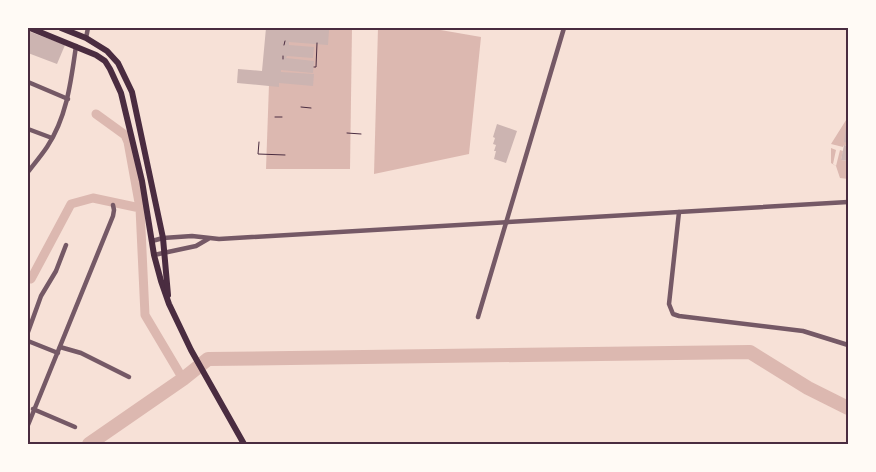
<svg xmlns="http://www.w3.org/2000/svg" width="876" height="472" viewBox="0 0 876 472" font-family="Jost,sans-serif">
	<rect width="100%" height="100%" fill="#f7e1d7"/>
	<g fill="#dcb8b0">
		<polygon points="271,28 352,28 350,169 266,169"/>
		<polygon points="378,28 429,28 481,37 469,154 374,174"/>
		<polygon points="848,117 848,179 840,178 836,166 831,163 831,144"/>
	</g>
	<polygon fill="#f7e1d7" points="831,144 843,147 844,145 848,146 848,161 841,160 843,151 840,150 836,166 833,164 836,150 831,148"/>
	<g fill="none" stroke-linecap="round" stroke-linejoin="round">
		<g stroke="#dcb8b0" stroke-width="9">
			<polyline points="96,114 125,135 128,142 140,208"/>
			<polyline points="31,279 71,204 93,198 140,208 145,315 183,379"/>
		</g>
		<polyline stroke="#dcb8b0" stroke-width="14" points="89,444 183,379 208,359 750,352 808,388 848,408"/>
	</g>
	<g fill="#ccb4b1">
		<polygon points="266,28 329,30 328,45 289,42 289,45 314,47 313,58 287,56 286,58 314,61 313,73 281,70 281,72 314,74 313,86 279,83 279,87 237,83 238,69 262,71"/>
		<polygon points="28,31 65,45 57,64 28,53"/>
		<polygon points="497,124 517,131 506,163 494,159 496,151 494,151 496,145 493,144 495,138 493,137"/>
		<polygon points="846,126 848,127 848,143 844,142"/>
		<polygon points="844,145 848,146 848,161 841,160"/>
	</g>
	<g fill="none" stroke-linecap="round" stroke-linejoin="round">
		<g stroke="#4a2c40" stroke-width="1">
			<polyline points="284,45 285,41"/>
			<polyline points="283,59 283,56"/>
			<polyline points="314,67 316,67 317,43"/>
			<polyline points="301,107 311,108"/>
			<polyline points="275,117 282,117"/>
			<polyline points="347,133 361,134"/>
			<polyline points="259,142 258,154 285,155"/>
		</g>
		<g stroke="#755966" stroke-width="4.5">
			<polyline points="86,38 88,28"/>
			<polyline points="28,82 68,99"/>
			<polyline points="28,129 52,138"/>
			<path d="M28 172C34 164 41 156 47 147 67 117 71 81 76 46"/>
			<polyline points="679,212 669,304 673,314 679,316 803,331 848,345"/>
			<polyline points="152,241 163,238 192,236 219,239 848,202"/>
			<polyline points="154,255 196,246 208,239"/>
			<polyline points="478,317 564,28"/>
			<polyline points="28,332 41,296 56,271 66,245"/>
			<polyline points="28,341 58,353"/>
			<polyline points="60,347 81,353 129,377"/>
			<polyline points="33,409 75,427"/>
			<polyline points="28,425 113,216 114,210 113,205"/>
		</g>
		<g stroke="#4a2c40" stroke-width="6">
			<polyline points="30,28 96,55 105,61 110,69 121,93 142,181 154,255 161,281 169,304 191,350 244,444"/>
			<polyline points="61,28 86,38 107,51 118,63 132,92 163,238 168,295"/>
		</g>
	</g>
	<rect width="876" height="472" fill="none" stroke="#fffaf5" stroke-width="58"/>
	<rect x="29" y="29" width="818" height="414" fill="none" stroke="#4a2c40" stroke-width="2"/>
</svg>
